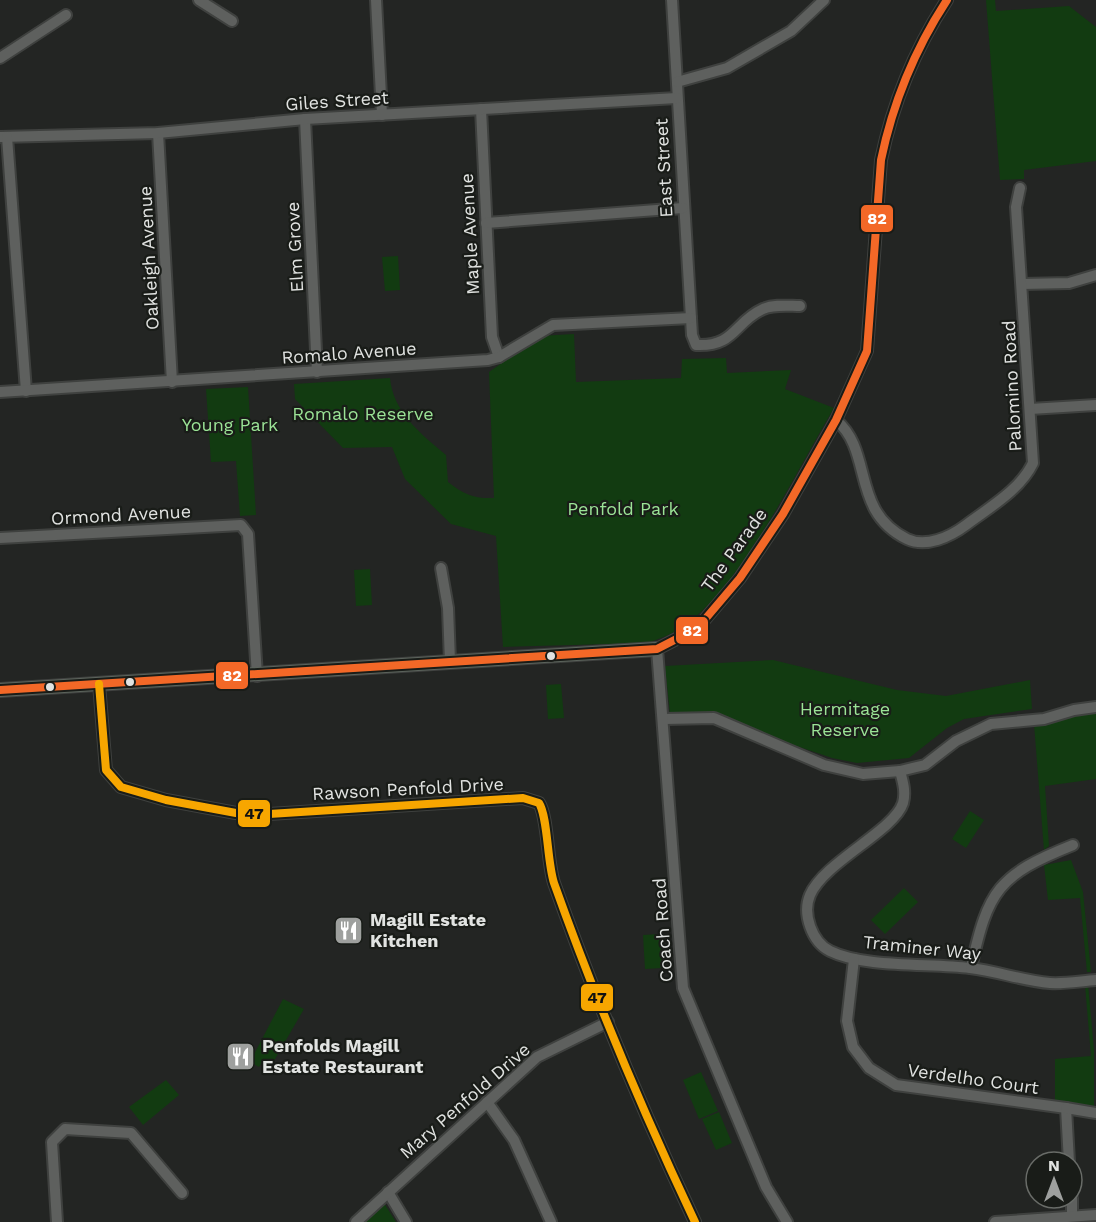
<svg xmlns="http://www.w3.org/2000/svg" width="1096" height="1222" viewBox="0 0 1096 1222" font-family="'Work Sans',sans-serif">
	<rect width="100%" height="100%" fill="#232523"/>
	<g fill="#123b11">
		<polygon points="986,0 995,0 996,11 1069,6 1096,27 1096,161 1024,170 1024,179 1000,180"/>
		<polygon points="398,256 400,290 385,291 382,257"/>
		<path d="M574 334 576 382 681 378 682 359 726 358 727 373 791 370 785 389 834 408C795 473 749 572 692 620 679 631 663 638 647 643L503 647 496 536 451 524 405 479 392 447 343 448 295 399 294 384 390 378C393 412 421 434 446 455L448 482C463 494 475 499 494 498L489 372 540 336Z"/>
		<polygon points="248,387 256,515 240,516 236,461 211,462 206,389"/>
		<polygon points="370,569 372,605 356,606 354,570"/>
		<polygon points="773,660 897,690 946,696 1030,680 1032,709 964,719 947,728 909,758 857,763 832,758 761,734 713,713 670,714 665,666"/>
		<polygon points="561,684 564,718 548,719 546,685"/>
		<polygon points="1096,709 1096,779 1045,786 1049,846 1044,850 1034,724"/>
		<polygon points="970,811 984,820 966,848 952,839"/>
		<polygon points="1071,860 1083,892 1091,972 1087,972 1080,898 1048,900 1044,865"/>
		<polygon points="904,888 918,902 885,934 871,920"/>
		<polygon points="660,934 662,968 645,969 643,935"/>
		<polygon points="1088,984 1094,1050 1094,1106 1055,1101 1055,1059 1091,1056 1085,985"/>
		<polygon points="283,999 304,1009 271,1066 262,1062 259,1067 250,1062"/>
		<polygon points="701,1072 718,1111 699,1119 683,1080"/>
		<polygon points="166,1080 179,1095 143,1125 129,1107"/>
		<polygon points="719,1112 732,1143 716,1150 702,1119"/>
		<polygon points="384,1203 396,1222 364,1222"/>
	</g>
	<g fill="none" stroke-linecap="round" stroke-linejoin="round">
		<defs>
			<g id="minor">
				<polyline points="199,0 232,21"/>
				<polyline points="376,0 382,115"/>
				<path d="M672 0 692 335 696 345C735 347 734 322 763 309 774 304 789 306 800 306"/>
				<polyline points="0,58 66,15"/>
				<polyline points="677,82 727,68 791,31 824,0"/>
				<polyline points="481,109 492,337 499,357"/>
				<polyline points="305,119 317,372"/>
				<polyline points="158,133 172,382"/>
				<polyline points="0,137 158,133 305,119 677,98"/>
				<polyline points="7,137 26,391"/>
				<polyline points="486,223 683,208"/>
				<polyline points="1022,284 1069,283 1096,275"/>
				<polyline points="0,392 488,360 499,357 553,325 691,318"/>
				<polyline points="1030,409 1096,405"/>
				<path d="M836 420C874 452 850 511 907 539 926 548 950 537 966 525 990 507 1020 490 1033 463L1016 207 1020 188"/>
				<polyline points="0,538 241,525 248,534 257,676"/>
				<polyline points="441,568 448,608 450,662"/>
				<path d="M99 684 106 770 121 787 166 800 236 813 269 814 523 798 539 803C548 817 547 862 554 883 595 998 643 1112 695 1222"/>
				<polyline points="664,719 714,718 824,765 863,774 900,771 925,765 956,741 991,724 1044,719 1074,710 1096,707"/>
				<path d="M900 771C903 782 906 792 903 803 894 831 824 862 810 895 802 914 812 942 830 951 864 968 930 963 970 968 997 971 1023 981 1050 983 1065 984 1081 981 1096 980"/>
				<polyline points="854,959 847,1021 853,1047 869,1068 896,1085 1066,1108 1069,1162"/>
				<path d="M971 968C988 890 998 875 1073 845"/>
				<polyline points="487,1102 514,1140 551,1222"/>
				<polyline points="1066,1108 1096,1113"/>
				<polyline points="388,1192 406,1222"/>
				<polyline points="1072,1198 1072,1215"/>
				<polyline points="57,1222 52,1142 65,1129 131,1133 182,1193"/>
				<polyline points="356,1222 537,1057 608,1022"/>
				<path d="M787 1222 766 1187 683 988 657 649 690 632 701 624 740 578 783 514 836 420 867 351 881 160C893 102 915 49 947 0"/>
				<polyline points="995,1222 1096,1215"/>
			</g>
			<polyline id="major" points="0,690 657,649"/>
		</defs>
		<use href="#minor" stroke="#3f413f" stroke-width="14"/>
		<use href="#major" stroke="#3f413f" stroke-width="16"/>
		<use href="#minor" stroke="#5e605e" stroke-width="10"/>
		<use href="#major" stroke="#5c645c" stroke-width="14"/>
		<defs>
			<path id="bus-1" d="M0 690 657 649 690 632 701 624 740 578 783 514 836 420 867 351 881 160C893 102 915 49 947 0"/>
			<path id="bus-2" d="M99 684 106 770 121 787 166 800 236 813 269 814 523 798 539 803C548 817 547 862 554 883 595 998 643 1112 695 1222"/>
		</defs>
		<use href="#bus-1" stroke="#191c18" stroke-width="12"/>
		<use href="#bus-2" stroke="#191c18" stroke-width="12"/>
		<use href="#bus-1" stroke="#f36827" stroke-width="8"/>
		<use href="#bus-2" stroke="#f7a600" stroke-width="8"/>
	</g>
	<defs>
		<symbol id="restaurant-square" viewBox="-11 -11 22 22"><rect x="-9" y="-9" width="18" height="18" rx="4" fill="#9ea09e" stroke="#191c18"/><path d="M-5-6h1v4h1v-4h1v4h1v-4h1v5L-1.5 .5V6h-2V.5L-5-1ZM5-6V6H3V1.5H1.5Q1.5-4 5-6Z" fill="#fff"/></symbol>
	</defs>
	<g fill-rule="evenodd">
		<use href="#restaurant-square" x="332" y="914" width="33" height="33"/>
		<use href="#restaurant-square" x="224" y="1040" width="33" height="33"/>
	</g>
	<g fill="#e1e3e1" stroke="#191c18" stroke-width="2">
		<circle cx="551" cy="656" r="5"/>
		<circle cx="130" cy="682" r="5"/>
		<circle cx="50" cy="687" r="5"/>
	</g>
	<g text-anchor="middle" stroke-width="4.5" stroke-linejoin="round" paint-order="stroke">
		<g font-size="18" fill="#e1e3e1" stroke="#191c18">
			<text transform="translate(337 101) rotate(-4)" y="6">Giles Street</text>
			<text transform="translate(664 168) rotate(-93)" y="6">East Street</text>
			<text transform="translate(470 234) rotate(-93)" y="6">Maple Avenue</text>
			<text transform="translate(295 247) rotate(-93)" y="6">Elm Grove</text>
			<text transform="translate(149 258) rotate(-93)" y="6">Oakleigh Avenue</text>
			<text transform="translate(349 353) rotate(-4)" y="6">Romalo Avenue</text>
			<text transform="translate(1012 386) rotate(-93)" y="6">Palomino Road</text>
			<text transform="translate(121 515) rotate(-3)" y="6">Ormond Avenue</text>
			<text transform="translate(734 550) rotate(-54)" y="6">The Parade</text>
			<text transform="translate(408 789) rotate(-3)" y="6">Rawson Penfold Drive</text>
			<text transform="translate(663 930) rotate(-94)" y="6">Coach Road</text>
			<text transform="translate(922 948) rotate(6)" y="6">Traminer Way</text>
			<text transform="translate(973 1079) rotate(8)" y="6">Verdelho Court</text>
			<text transform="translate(465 1101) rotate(-41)" y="6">Mary Penfold Drive</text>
		</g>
		<g font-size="18" fill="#9be396" stroke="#191c18">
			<text x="363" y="420">Romalo Reserve</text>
			<text x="230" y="431">Young Park</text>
			<text x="623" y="515">Penfold Park</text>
			<text x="845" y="715">Hermitage<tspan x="845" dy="21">Reserve</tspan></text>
		</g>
		<g font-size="18" font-weight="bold" fill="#e1e3e1" stroke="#191c18" text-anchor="start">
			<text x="370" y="926">Magill Estate<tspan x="370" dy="21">Kitchen</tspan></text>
			<text x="262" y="1052">Penfolds Magill<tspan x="262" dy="21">Estate Restaurant</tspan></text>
		</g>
	</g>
	<g stroke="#191c18" stroke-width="2">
		<rect x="860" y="204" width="34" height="29" rx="6" fill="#f36827"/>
		<rect x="675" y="616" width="34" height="29" rx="6" fill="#f36827"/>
		<rect x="215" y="661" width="34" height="29" rx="6" fill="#f36827"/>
		<rect x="237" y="799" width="34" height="29" rx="6" fill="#f7a600"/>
		<rect x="580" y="983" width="34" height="29" rx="6" fill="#f7a600"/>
	</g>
	<g font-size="16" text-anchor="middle" font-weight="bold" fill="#fff">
		<text x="877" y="224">82</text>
		<text x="692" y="636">82</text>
		<text x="232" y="681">82</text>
	</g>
	<g font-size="16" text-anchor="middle" font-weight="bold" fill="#111">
		<text x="254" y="819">47</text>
		<text x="597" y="1003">47</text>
	</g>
	<g transform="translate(1054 1180)"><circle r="28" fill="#191c18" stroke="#696c68" stroke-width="1.5"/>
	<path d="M0-4.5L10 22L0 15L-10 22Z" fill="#9ea09e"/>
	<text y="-9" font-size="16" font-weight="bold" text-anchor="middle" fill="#e1e3e1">N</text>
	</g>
</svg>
